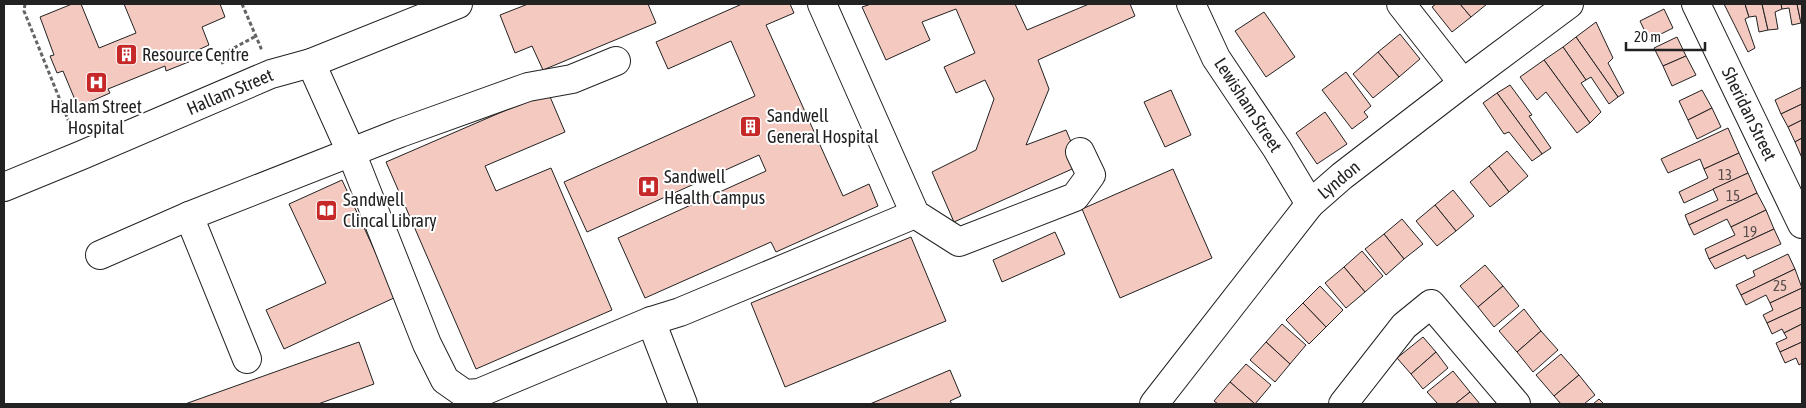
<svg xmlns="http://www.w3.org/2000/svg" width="1806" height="408" viewBox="0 0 1806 408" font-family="'Asap Condensed',sans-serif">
	<rect width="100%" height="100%" fill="#fff"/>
	<g fill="#f3c9c0" stroke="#222">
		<polygon points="72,4 81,4 99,48 136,33 124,4 220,4 225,17 202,27 209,45 198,50 201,57 166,71 165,66 108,89 110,93 78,107 63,71 57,73 50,56 54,55 40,17"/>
		<polygon points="528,4 648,4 656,23 543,70 532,46 515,53 500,15"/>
		<polygon points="742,4 790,4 794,13 766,25 843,196 869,184 878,206 776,252 771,242 645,298 618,238 766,171 759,155 587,232 564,182 755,96 731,41 668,69 656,42"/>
		<polygon points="871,4 1015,4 1027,30 1089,4 1130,4 1135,16 1038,60 1049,89 1026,145 1066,130 1081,165 954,222 932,172 976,150 994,99 985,80 956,93 944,67 975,53 956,9 922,22 930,40 886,60 862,7"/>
		<polygon points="1436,4 1460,4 1471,17 1452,32 1432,7"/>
		<polygon points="1460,4 1487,4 1471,17"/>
		<polygon points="1724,4 1745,4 1749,17 1745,19 1755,48 1748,52"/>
		<polygon points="1745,4 1762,4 1768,30 1759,32 1756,16 1749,17"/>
		<polygon points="1762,4 1781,4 1782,9 1775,12 1778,29 1768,30"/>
		<polygon points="1781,4 1797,4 1801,23 1792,25 1789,8 1782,9"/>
		<polygon points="1797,4 1802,4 1802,23 1801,23"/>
		<polygon points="1664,9 1673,28 1649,40 1640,21"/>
		<polygon points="1264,12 1295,57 1266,77 1235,31"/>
		<polygon points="1596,22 1613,58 1608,63 1624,93 1618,97 1576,37"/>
		<polygon points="1400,34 1420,59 1399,77 1378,52"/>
		<polygon points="1576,37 1618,97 1609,104 1591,77 1586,80 1563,47"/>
		<polygon points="1677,37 1686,56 1663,66 1654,48"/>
		<polygon points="1563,47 1586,80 1581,83 1601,112 1590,123 1544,60"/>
		<polygon points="1378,52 1399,77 1373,98 1353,74"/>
		<polygon points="1686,56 1696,75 1672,86 1663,66"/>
		<polygon points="1544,60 1590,123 1577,133 1546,92 1537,100 1520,77"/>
		<polygon points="1346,72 1371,106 1364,112 1368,117 1352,129 1322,90"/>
		<polygon points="1510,85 1532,115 1529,116 1551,148 1542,154 1497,93"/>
		<polygon points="1802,87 1802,104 1781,114 1775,100"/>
		<polygon points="1171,90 1191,135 1165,147 1144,102"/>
		<polygon points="1702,90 1712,108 1688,120 1679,101"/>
		<polygon points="548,92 565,132 485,166 496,191 551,168 612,310 476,369 386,162"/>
		<polygon points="1497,93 1542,154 1532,161 1509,132 1504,134 1483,103"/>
		<polygon points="1802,104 1802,120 1788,127 1781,114"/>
		<polygon points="1712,108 1721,127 1697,139 1688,120"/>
		<polygon points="1325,112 1347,144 1317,164 1296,133"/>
		<polygon points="1802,120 1802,138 1795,142 1788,127"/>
		<polygon points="1728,128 1739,153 1704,169 1700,159 1668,173 1661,159"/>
		<polygon points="1802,138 1802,158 1795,142"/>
		<polygon points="1507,151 1528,176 1509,192 1489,166"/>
		<polygon points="1739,153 1748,173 1684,203 1679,192 1708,178 1704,169"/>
		<polygon points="1489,166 1509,192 1490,207 1470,182"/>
		<polygon points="1173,169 1212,258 1120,298 1082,209"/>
		<polygon points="1748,173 1757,193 1689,225 1685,215 1718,200 1713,189"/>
		<polygon points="342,180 396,297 284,349 266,310 326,283 289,204"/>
		<polygon points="1453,190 1474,216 1456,231 1435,205"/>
		<polygon points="1757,193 1766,210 1731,227 1727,219 1694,235 1689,225"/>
		<polygon points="1435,205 1456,231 1437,246 1416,221"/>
		<polygon points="1766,210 1774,229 1709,259 1705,249 1735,235 1731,227"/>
		<polygon points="1402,219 1423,244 1404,259 1384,234"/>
		<polygon points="1774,229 1781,244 1747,259 1745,255 1715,269 1709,259"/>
		<polygon points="1055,232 1065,254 1002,282 993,260"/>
		<polygon points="1384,234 1404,259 1386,275 1365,249"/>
		<polygon points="911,237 946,321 785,387 751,303"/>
		<polygon points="1362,251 1383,276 1365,292 1344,267"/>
		<polygon points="1788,254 1795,269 1741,295 1736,285 1755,276 1753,271"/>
		<polygon points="1485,265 1503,286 1478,307 1460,286"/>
		<polygon points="1344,267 1365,292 1346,308 1325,283"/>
		<polygon points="1795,269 1802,288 1770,303 1766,295 1746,305 1741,295"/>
		<polygon points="1320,286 1343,310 1326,327 1303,303"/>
		<polygon points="1503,286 1519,306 1494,327 1478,307"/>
		<polygon points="1802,288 1802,307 1767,323 1763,315 1773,310 1770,303"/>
		<polygon points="1303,303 1326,327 1309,344 1286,320"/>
		<polygon points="1802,307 1802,324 1784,333 1782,329 1772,334 1767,323"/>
		<polygon points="1524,309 1541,331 1517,352 1499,331"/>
		<polygon points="1282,324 1306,345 1290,364 1266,342"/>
		<polygon points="1802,324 1802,342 1780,352 1776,343 1787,338 1784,333"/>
		<polygon points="1541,331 1558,350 1533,372 1517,352"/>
		<polygon points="1423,337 1436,352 1411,374 1397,358"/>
		<polygon points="359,342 374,384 318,404 185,404"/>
		<polygon points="1266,342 1290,364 1275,382 1250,360"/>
		<polygon points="1802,342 1802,363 1799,365 1796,358 1785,363 1780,352"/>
		<polygon points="1436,352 1448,368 1423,389 1411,374"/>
		<polygon points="1561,354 1579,375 1554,396 1536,375"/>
		<polygon points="1246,364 1271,385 1255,404 1230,382"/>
		<polygon points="950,370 961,396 950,401 952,404 870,404"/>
		<polygon points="1453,371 1470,392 1455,404 1438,404 1427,392"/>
		<polygon points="1579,375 1595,395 1584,404 1561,404 1554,396"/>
		<polygon points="1230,382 1255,404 1218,404 1214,401"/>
		<polygon points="1470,392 1480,404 1455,404"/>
		<polygon points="1599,399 1604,404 1593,404"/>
	</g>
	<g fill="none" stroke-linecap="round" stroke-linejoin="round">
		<defs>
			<g id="minor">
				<polyline points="822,4 915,214 959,242 1075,197 1091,175 1080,152"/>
				<polyline points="1191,4 1216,58 1277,149 1310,204"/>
				<polyline points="1401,4 1463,83"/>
				<polyline points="1696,4 1802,224"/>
				<polyline points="311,63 351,152 427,344 445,380 465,394 479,393 651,321 680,312 915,214"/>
				<polyline points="4,187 82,155 271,74 311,63 458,4"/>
				<polyline points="189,216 247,359"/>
				<polyline points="100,255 189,216 400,133 528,87 572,79 616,61"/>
				<polyline points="651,321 683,404"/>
				<polyline points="1154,404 1310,204 1342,176 1463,83 1569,4"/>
				<polyline points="1343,404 1404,326 1431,304 1516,404"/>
			</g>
		</defs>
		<use href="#minor" stroke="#222" stroke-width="30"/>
		<g stroke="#646464" stroke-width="3" stroke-dasharray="4 2.5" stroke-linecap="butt">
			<polyline points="25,4 24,11 73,132"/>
			<polyline points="242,4 261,48 259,49"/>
			<polyline points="223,64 219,56 256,36"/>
		</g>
		<use href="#minor" stroke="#fff" stroke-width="28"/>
	</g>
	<defs>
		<symbol id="building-square" viewBox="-11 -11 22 22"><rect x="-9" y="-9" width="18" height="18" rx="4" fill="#c62828" stroke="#fff"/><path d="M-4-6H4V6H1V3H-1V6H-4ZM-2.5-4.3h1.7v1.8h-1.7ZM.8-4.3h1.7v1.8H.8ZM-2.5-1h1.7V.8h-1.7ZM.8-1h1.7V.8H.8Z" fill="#fff"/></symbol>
		<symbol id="hospital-square" viewBox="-11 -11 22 22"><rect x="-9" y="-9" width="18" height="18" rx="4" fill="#c62828" stroke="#fff"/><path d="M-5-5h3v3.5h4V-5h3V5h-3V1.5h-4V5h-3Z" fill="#fff"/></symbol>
		<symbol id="library-square" viewBox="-11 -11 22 22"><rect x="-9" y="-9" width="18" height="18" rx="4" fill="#c62828" stroke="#fff"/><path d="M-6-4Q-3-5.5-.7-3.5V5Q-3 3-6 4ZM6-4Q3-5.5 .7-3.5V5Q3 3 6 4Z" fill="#fff"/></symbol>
	</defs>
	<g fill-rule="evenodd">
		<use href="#building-square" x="114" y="42" width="25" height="25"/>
		<use href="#hospital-square" x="84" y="70" width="25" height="25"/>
		<use href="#building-square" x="738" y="114" width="25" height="25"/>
		<use href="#hospital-square" x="636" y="174" width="25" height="25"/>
		<use href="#library-square" x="314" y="198" width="25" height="25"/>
	</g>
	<g text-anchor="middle" stroke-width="4" stroke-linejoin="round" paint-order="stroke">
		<g font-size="15" fill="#564c4a">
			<text x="1725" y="180">13</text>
			<text x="1733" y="201">15</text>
			<text x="1750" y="237">19</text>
			<text x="1780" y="291">25</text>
		</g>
		<g font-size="18" fill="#222" stroke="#fff" text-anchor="start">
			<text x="142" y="61">Resource Centre</text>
			<text x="96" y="113" text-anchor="middle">Hallam Street<tspan x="96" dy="21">Hospital</tspan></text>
			<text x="767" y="122">Sandwell<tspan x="767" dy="21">General Hospital</tspan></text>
			<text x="664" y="183">Sandwell<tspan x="664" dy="21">Health Campus</tspan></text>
			<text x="343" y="206">Sandwell<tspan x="343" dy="21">Clincal Library</tspan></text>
		</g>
		<g font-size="18" fill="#222" stroke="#fff">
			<text transform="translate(230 92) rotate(-23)" y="6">Hallam Street</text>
			<text transform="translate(1248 105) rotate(57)" y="6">Lewisham Street</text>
			<text transform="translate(1749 114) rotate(64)" y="6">Sheridan Street</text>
			<text transform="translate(1339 180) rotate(-40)" y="6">Lyndon</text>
		</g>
	</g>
	<rect width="1806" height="408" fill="none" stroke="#222222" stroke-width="10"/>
	<path d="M1626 42v8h79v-8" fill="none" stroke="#222222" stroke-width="2.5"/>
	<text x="1634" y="42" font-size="15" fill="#222222" stroke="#ffffff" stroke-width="4" paint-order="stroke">20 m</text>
</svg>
